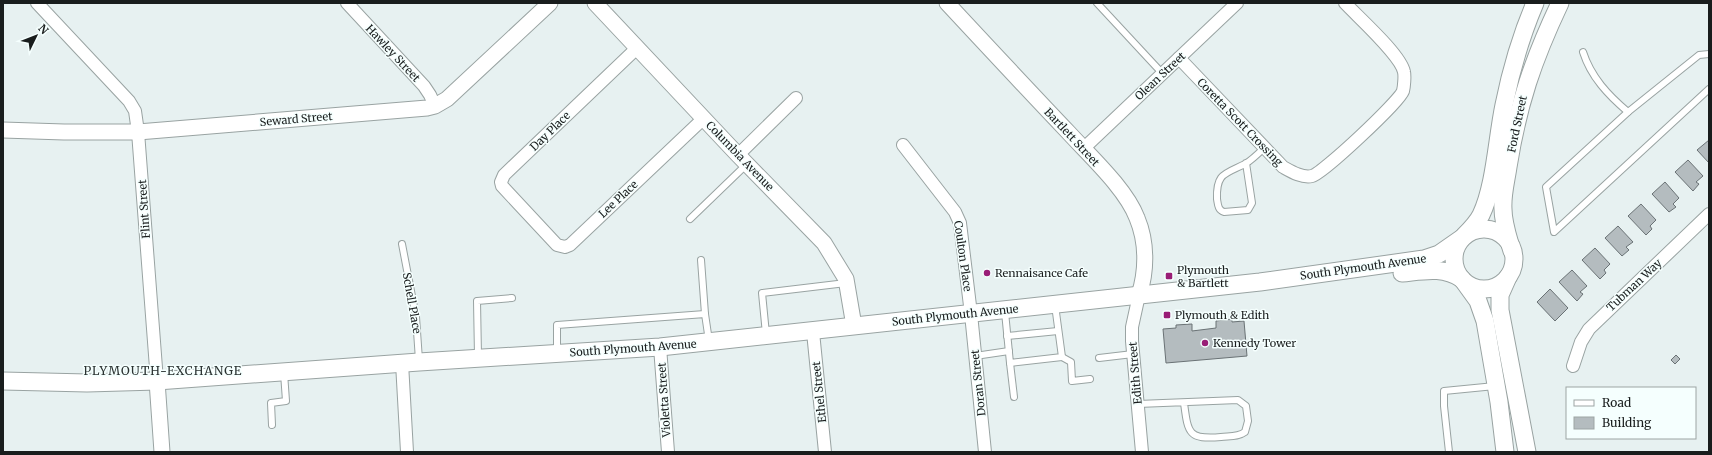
<svg xmlns="http://www.w3.org/2000/svg" width="1712" height="455" viewBox="0 0 1712 455" font-family="Merriweather,serif">
	<rect width="100%" height="100%" fill="#e7f1f1"/>
	<g fill="#b4bcbf" stroke="#6a7275">
		<polygon points="1709,140 1709,163 1697,150"/>
		<polygon points="1688,160 1703,176 1696,182 1699,184 1693,191 1675,172"/>
		<polygon points="1665,182 1679,198 1673,204 1676,207 1669,212 1652,194"/>
		<polygon points="1641,204 1656,220 1650,226 1652,229 1646,235 1628,216"/>
		<polygon points="1618,226 1633,242 1626,247 1629,250 1622,256 1605,238"/>
		<polygon points="1595,248 1610,264 1604,270 1606,273 1600,279 1582,260"/>
		<polygon points="1572,270 1587,286 1580,292 1583,294 1577,301 1559,282"/>
		<polygon points="1550,289 1568,308 1555,321 1537,302"/>
		<polygon points="1232,319 1232,322 1244,321 1247,356 1166,363 1163,329 1176,328 1176,325 1192,324 1192,331 1216,328 1216,321"/>
		<polygon points="1676,355 1680,359 1675,364 1671,360"/>
	</g>
	<g fill="none" stroke-linecap="round" stroke-linejoin="round">
		<defs>
			<g id="service">
				<polyline points="1097,3 1162,73"/>
				<path d="M1583 52C1591 77 1608 95 1628 112L1699 55 1709 54"/>
				<polyline points="1628,112 1546,187 1554,232 1709,89"/>
				<path d="M1246 163 1252 203 1248 210 1224 212C1218 210 1218 205 1217 199 1216 173 1225 174 1245 164 1252 160 1259 153 1265 147"/>
				<polyline points="690,219 747,164"/>
				<polyline points="402,244 416,317 419,360"/>
				<polyline points="701,260 705,314"/>
				<polyline points="1005,312 1010,363 1062,357 1055,305"/>
				<polyline points="766,334 762,293 846,283"/>
				<polyline points="1007,336 1058,331"/>
				<polyline points="557,352 557,325 705,314 709,341"/>
				<polyline points="478,356 477,301 512,298"/>
				<polyline points="975,356 1009,351"/>
				<polyline points="1062,357 1071,362 1072,381 1090,379"/>
				<polyline points="1099,358 1133,354"/>
				<polyline points="1010,363 1014,397"/>
				<path d="M1138 404 1238 400 1246 406 1248 421 1245 432C1238 437 1230 436 1221 437 1188 440 1188 433 1184 403"/>
				<polyline points="272,425 271,403 286,401 284,373"/>
				<polyline points="1449,452 1444,406 1444,391 1495,386"/>
			</g>
			<g id="minor">
				<polyline points="37,3 129,101 135,111 138,132 157,381"/>
				<polyline points="347,3 424,86 430,95 435,106"/>
				<polyline points="637,48 504,175 501,182 502,186 557,245 565,247 570,245 704,118"/>
				<path d="M1179 58 1283 167C1292 172 1302 178 1312 176 1322 174 1399 102 1403 91 1404 87 1405 76 1404 72 1401 55 1358 17 1345 3"/>
				<polyline points="903,145 955,212 960,223 971,314 985,452"/>
				<polyline points="1083,149 1237,3"/>
				<polyline points="738,155 796,98"/>
				<polyline points="1139,295 1132,327 1132,341 1142,452"/>
				<polyline points="813,332 825,452"/>
				<polyline points="660,347 668,452"/>
				<polyline points="402,363 407,452"/>
				<polyline points="1573,366 1581,342 1589,329 1709,214"/>
			</g>
			<g id="tertiary">
				<polyline points="595,3 738,155 824,243 846,279 854,326"/>
				<path d="M947 3C987 46 1028 90 1069 133 1091 157 1126 189 1137 218 1147 242 1147 270 1139 295"/>
				<polyline points="3,130 64,132 138,132 427,108 435,106 447,99 550,3"/>
				<polyline points="157,381 162,452"/>
			</g>
			<g id="secondary">
				<circle cx="1484" cy="259" r="30"/>
				<path d="M1464 236C1470 230 1477 223 1481 215 1495 186 1497 138 1504 105 1511 70 1521 36 1535 3"/>
				<path d="M1512 251C1508 237 1503 223 1503 209 1502 195 1506 181 1508 167 1518 104 1533 60 1560 3"/>
				<path d="M1402 273C1423 271 1443 266 1462 279"/>
				<polyline points="1508,277 1500,295 1500,310 1527,452"/>
				<polyline points="1465,283 1478,301 1485,321 1499,402 1505,452"/>
				<polyline points="3,381 87,383 157,381 419,362 660,347 1260,282 1424,259 1439,254 1462,238"/>
			</g>
		</defs>
		<use href="#service" stroke="#99a3a2" stroke-width="8"/>
		<use href="#minor" stroke="#99a3a2" stroke-width="14"/>
		<use href="#tertiary" stroke="#99a3a2" stroke-width="17"/>
		<use href="#secondary" stroke="#99a3a2" stroke-width="19"/>
		<use href="#service" stroke="#fff" stroke-width="6"/>
		<use href="#minor" stroke="#fff" stroke-width="12"/>
		<use href="#tertiary" stroke="#fff" stroke-width="15"/>
		<use href="#secondary" stroke="#fff" stroke-width="17"/>
	</g>
	<g fill="#991d76" stroke="#f5fffe" stroke-width="1.5">
		<circle cx="987" cy="273" r="4"/>
		<rect x="1165" y="272" width="8" height="8" rx="2"/>
		<rect x="1163" y="311" width="8" height="8" rx="2"/>
		<circle cx="1205" cy="343" r="4"/>
	</g>
	<g text-anchor="middle" stroke-width="3" stroke-linejoin="round" paint-order="stroke">
		<g font-size="11" fill="#191d1d" stroke="#f5fffe">
			<text transform="translate(393 53) rotate(47)" y="4">Hawley Street</text>
			<text transform="translate(1160 76) rotate(-43)" y="4">Olean Street</text>
			<text transform="translate(296 119) rotate(-5)" y="4">Seward Street</text>
			<text transform="translate(1240 122) rotate(46)" y="4">Coretta Scott Crossing</text>
			<text transform="translate(1517 124) rotate(-78)" y="4">Ford Street</text>
			<text transform="translate(550 131) rotate(-44)" y="4">Day Place</text>
			<text transform="translate(1072 137) rotate(47)" y="4">Bartlett Street</text>
			<text transform="translate(740 156) rotate(46)" y="4">Columbia Avenue</text>
			<text transform="translate(618 199) rotate(-43)" y="4">Lee Place</text>
			<text transform="translate(144 209) rotate(-94)" y="4">Flint Street</text>
			<text transform="translate(963 256) rotate(82)" y="4">Coulton Place</text>
			<text transform="translate(1363 267) rotate(-8)" y="4">South Plymouth Avenue</text>
			<text transform="translate(1634 285) rotate(-43)" y="4">Tubman Way</text>
			<text transform="translate(412 303) rotate(80)" y="4">Schell Place</text>
			<text transform="translate(955 315) rotate(-6)" y="4">South Plymouth Avenue</text>
			<text transform="translate(633 348) rotate(-4)" y="4">South Plymouth Avenue</text>
			<text transform="translate(1135 373) rotate(-95)" y="4">Edith Street</text>
			<text transform="translate(978 383) rotate(-96)" y="4">Doran Street</text>
			<text transform="translate(819 392) rotate(-96)" y="4">Ethel Street</text>
			<text transform="translate(664 400) rotate(-94)" y="4">Violetta Street</text>
		</g>
		<g font-size="11" fill="#191d1d" stroke="#f5fffe" text-anchor="start">
			<text x="1177" y="274">Plymouth<tspan x="1177" dy="13">&amp; Bartlett</tspan></text>
			<text x="995" y="277">Rennaisance Cafe</text>
			<text x="1175" y="319">Plymouth &amp; Edith</text>
			<text x="1213" y="347">Kennedy Tower</text>
		</g>
		<g font-size="12" letter-spacing="1" fill="#2a3231" stroke="#f5fffe">
			<text x="163" y="375">PLYMOUTH-EXCHANGE</text>
		</g>
	</g>
	<rect width="1712" height="455" fill="none" stroke="#191d1d" stroke-width="8"/>
	<rect x="1566" y="387" width="130" height="52" fill="#f5fffe" stroke="#9da5a4"/>
	<rect x="1574" y="400" width="20" height="6" fill="#ffffff" stroke="#9da5a4"/>
	<text x="1602" y="407" font-size="12" fill="#191d1d">Road</text>
	<rect x="1574" y="417" width="20" height="12" fill="#b4bcbf" stroke="#9da5a4"/>
	<text x="1602" y="427" font-size="12" fill="#191d1d">Building</text>
	<g transform="translate(36 36) rotate(47)" stroke="#f5fffe" stroke-width="3" paint-order="stroke">
	<path d="M0-3L7 15L0 10L-7 15Z" fill="#191d1d"/>
	<text y="-6" font-size="11" font-weight="bold" text-anchor="middle" fill="#191d1d">N</text>
	</g>
</svg>
